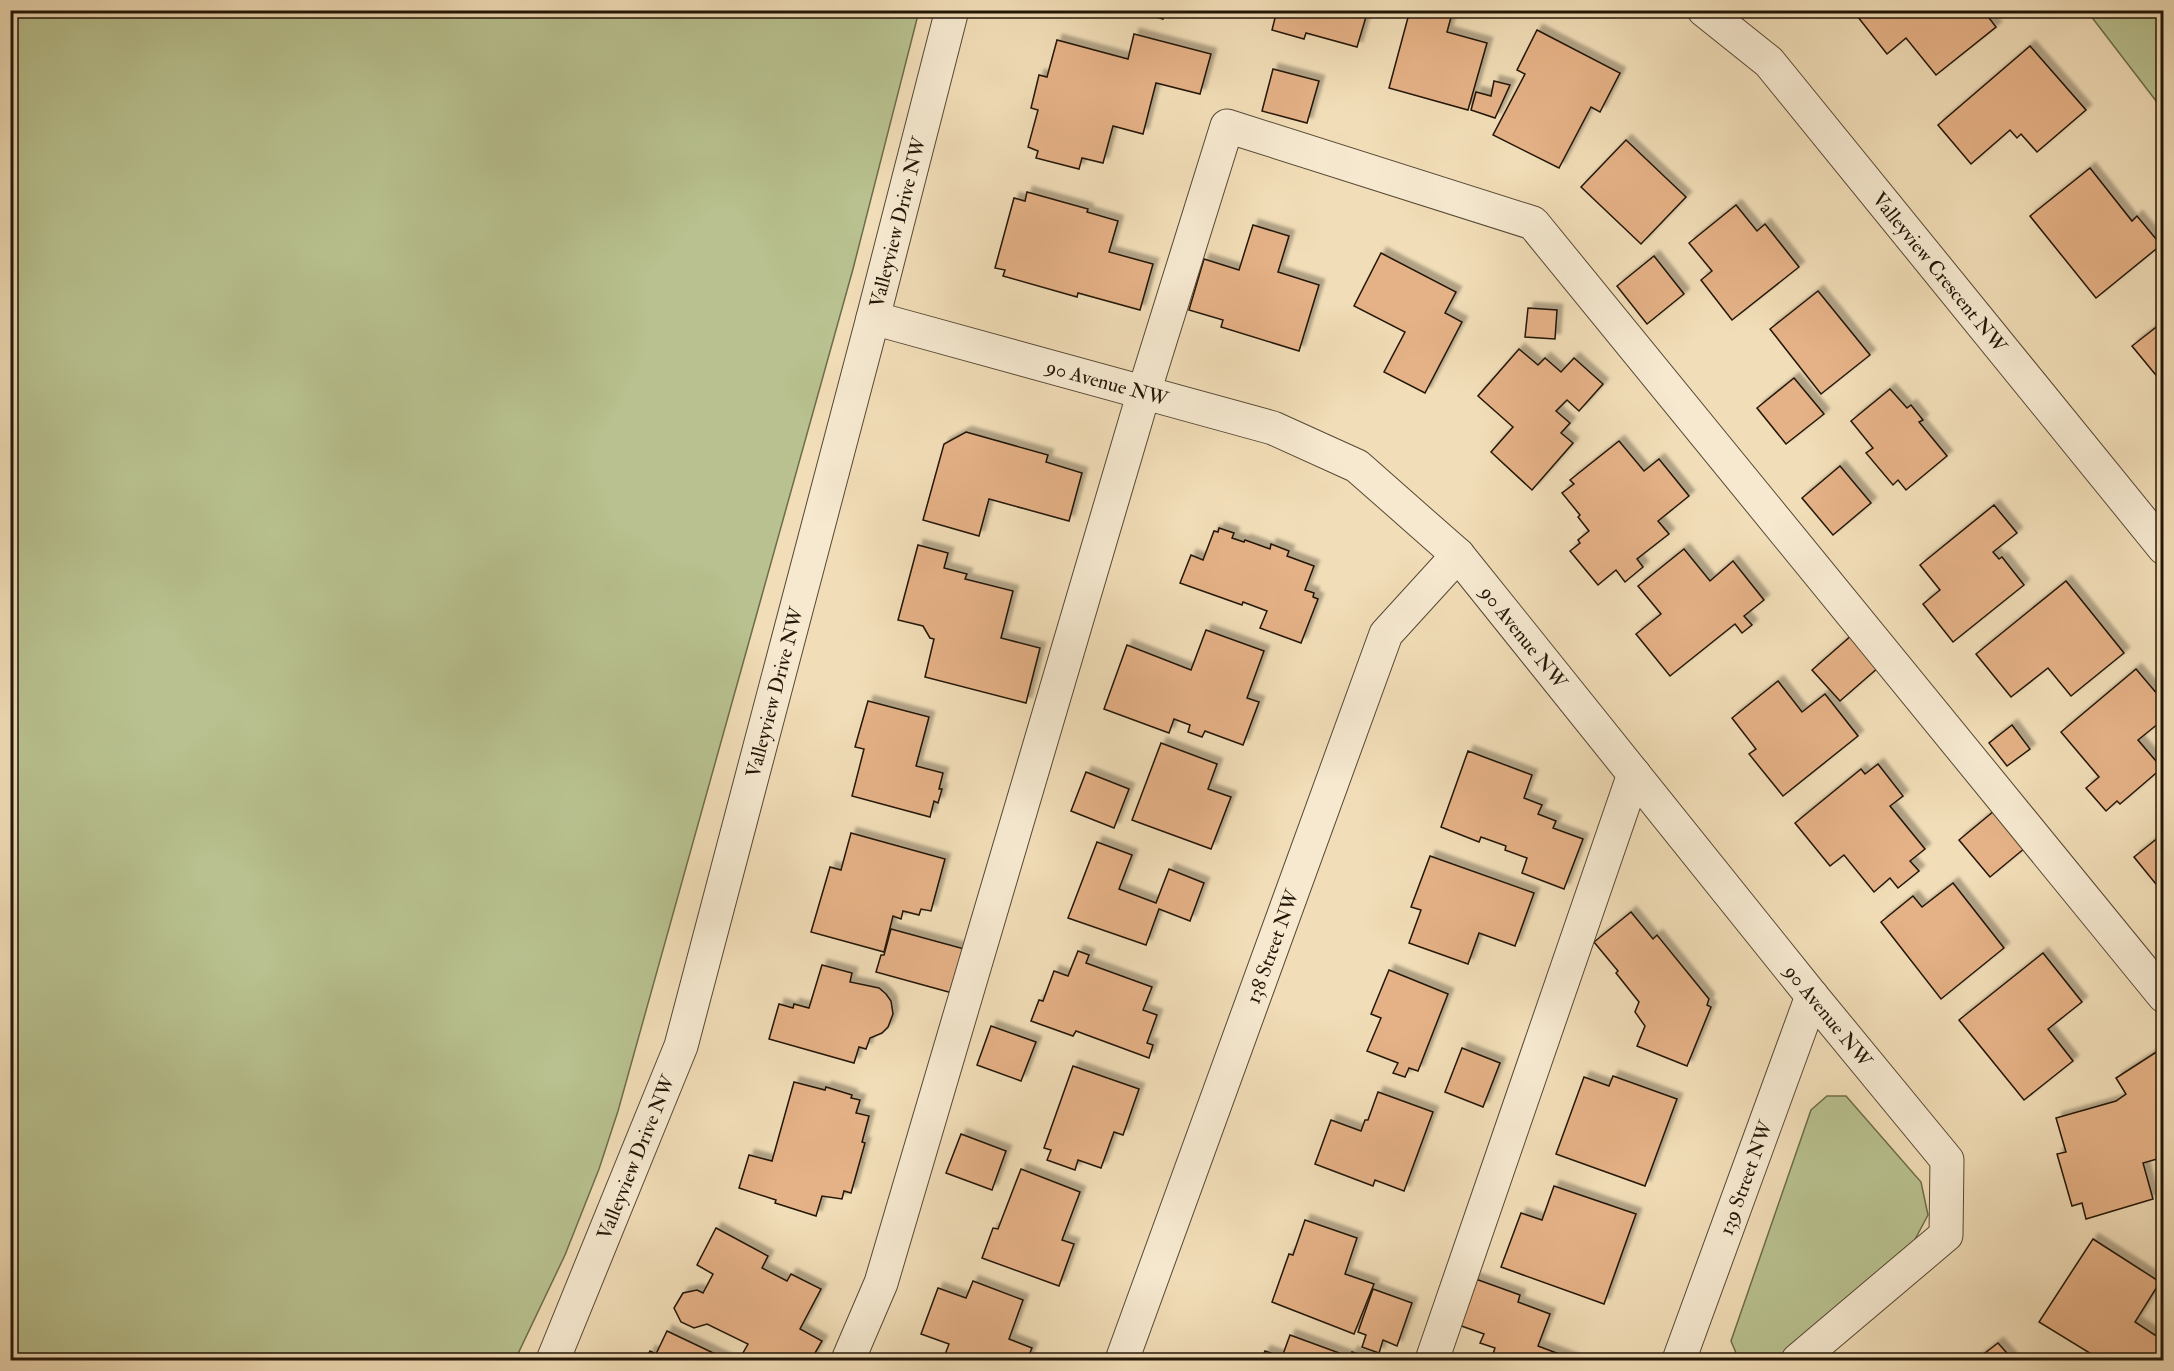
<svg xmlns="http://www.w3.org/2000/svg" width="2174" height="1371" viewBox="0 0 2174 1371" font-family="'IM FELL Double Pica',serif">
	<defs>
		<filter id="shadow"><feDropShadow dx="5.5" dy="-5.5" stdDeviation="1.5" flood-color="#0004"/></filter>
	</defs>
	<rect width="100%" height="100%" fill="#f1ddb7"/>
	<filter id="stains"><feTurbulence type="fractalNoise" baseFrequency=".00333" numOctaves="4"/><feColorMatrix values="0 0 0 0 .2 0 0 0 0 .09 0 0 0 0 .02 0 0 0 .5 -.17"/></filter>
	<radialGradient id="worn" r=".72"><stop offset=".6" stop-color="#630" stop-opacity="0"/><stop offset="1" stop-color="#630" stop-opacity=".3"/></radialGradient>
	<g fill="#b8c18f" stroke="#6d6c4b" stroke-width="1.5">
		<polygon points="10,11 919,11 853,269 618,1111 599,1169 565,1255 515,1360 11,1360"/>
		<polygon points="2087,11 2163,11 2163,110"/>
		<polygon points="1827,1096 1846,1096 1921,1182 1928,1215 1912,1245 1775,1360 1739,1360 1731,1341 1811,1110"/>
	</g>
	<g fill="#e5b186" stroke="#221607" stroke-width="1.5" filter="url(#shadow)">
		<polygon points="1132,10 1166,10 1163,19"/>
		<polygon points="1277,10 1368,10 1357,47 1306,33 1304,39 1272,30"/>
		<polygon points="1410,10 1453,10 1447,32 1487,43 1468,110 1389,88"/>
		<polygon points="1856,10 1983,10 1996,27 1936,75 1906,38 1887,54 1854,12"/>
		<polygon points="1537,30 1620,73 1600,112 1591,107 1559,168 1493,135 1525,74 1517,70"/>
		<polygon points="1134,34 1211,54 1200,94 1156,83 1143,134 1113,126 1103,163 1082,158 1079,169 1036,158 1038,151 1028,147 1038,110 1031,108 1039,75 1047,77 1057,40 1128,59"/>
		<polygon points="2030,46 2086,110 2037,152 2021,134 2017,138 2010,130 1971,164 1938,125"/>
		<polygon points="1273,69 1319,81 1307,123 1262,111"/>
		<polygon points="1494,81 1510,85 1495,118 1471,110 1476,92 1491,96"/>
		<polygon points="1626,140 1686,197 1641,244 1581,187"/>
		<polygon points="2090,168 2132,221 2137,216 2161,245 2096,298 2030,216"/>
		<polygon points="1027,192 1088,209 1087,212 1118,221 1109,252 1153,264 1140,310 1078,293 1077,297 1003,276 1005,270 995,268 1014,198 1025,201"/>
		<polygon points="1736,205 1757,231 1765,224 1799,267 1732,320 1701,280 1712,271 1689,243"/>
		<polygon points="1253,225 1289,236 1278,272 1319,285 1299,351 1221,327 1223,320 1189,310 1204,259 1239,270"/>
		<polygon points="1381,253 1456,292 1445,313 1462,322 1425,393 1384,372 1405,332 1354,306"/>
		<polygon points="1654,256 1684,294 1647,324 1617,286"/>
		<polygon points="1818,291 1870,355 1821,394 1770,329"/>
		<polygon points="1528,308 1557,310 1555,339 1525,337"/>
		<polygon points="2164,321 2164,385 2132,346"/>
		<polygon points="1519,349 1538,365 1545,358 1561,372 1574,358 1603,384 1579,411 1567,400 1556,411 1570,423 1561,433 1573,443 1532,490 1491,452 1513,427 1478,396"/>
		<polygon points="1794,378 1824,414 1786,444 1757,408"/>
		<polygon points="1890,389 1907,408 1911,405 1923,420 1919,422 1947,456 1906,490 1898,480 1893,485 1866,453 1873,448 1851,421"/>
		<polygon points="966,432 1048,455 1046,462 1082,473 1069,521 989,499 979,536 923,520 944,444"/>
		<polygon points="1619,441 1644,471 1659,459 1689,496 1658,521 1669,534 1637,559 1643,567 1625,582 1616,570 1598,585 1570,551 1580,543 1578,540 1589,531 1578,517 1580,515 1562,493 1574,484 1570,480"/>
		<polygon points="1840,466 1871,503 1833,535 1802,498"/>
		<polygon points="1994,505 2017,533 1993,552 1999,559 2002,557 2024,585 1953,642 1923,604 1940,590 1920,565"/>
		<polygon points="1219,528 1234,533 1232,538 1244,542 1245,540 1270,549 1271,544 1289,551 1287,556 1314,566 1305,590 1314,593 1313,597 1318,599 1301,643 1260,628 1267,611 1243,602 1242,605 1180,583 1191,555 1203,560 1214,531 1218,532"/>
		<polygon points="918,545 948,553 944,568 967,574 965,579 1013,591 1001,638 1040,648 1026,703 925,677 934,639 930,638 923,626 898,620"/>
		<polygon points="1684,549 1710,581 1733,561 1764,600 1744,616 1752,625 1742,633 1735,624 1670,676 1636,634 1661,614 1638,586"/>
		<polygon points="2066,581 2124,653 2071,696 2048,668 2011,697 1976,654"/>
		<polygon points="1206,630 1264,651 1247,698 1259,702 1243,745 1205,731 1202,737 1188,732 1190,725 1174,719 1169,733 1104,709 1127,645 1191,670"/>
		<polygon points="1852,635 1879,667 1840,701 1812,670"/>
		<polygon points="2136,669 2164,702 2164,719 2138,740 2162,768 2120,804 2117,801 2106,811 2086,788 2099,777 2061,732"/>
		<polygon points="1778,681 1802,712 1825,694 1858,736 1783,796 1749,754 1756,749 1732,718"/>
		<polygon points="868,701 929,717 916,766 943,773 939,789 942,789 938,803 934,801 930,817 852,796 864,749 855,747"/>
		<polygon points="2012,725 2030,749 2007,766 1989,743"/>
		<polygon points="1161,743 1217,764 1208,789 1231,797 1211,849 1132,820"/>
		<polygon points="1468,751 1532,775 1524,798 1542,805 1538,814 1556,821 1553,828 1583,839 1564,889 1522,873 1527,858 1505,850 1506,846 1481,837 1479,842 1441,827"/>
		<polygon points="1878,764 1903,796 1890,806 1925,849 1910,861 1919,871 1898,888 1890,878 1874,892 1844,855 1830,866 1795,823 1861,769 1865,774"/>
		<polygon points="1086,772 1129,789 1114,828 1071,811"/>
		<polygon points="1994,811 2025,848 1990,877 1959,840"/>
		<polygon points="851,833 945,859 931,911 921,909 919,915 903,911 901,919 893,916 884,952 811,932 830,867 841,870"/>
		<polygon points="2164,833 2164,894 2134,857"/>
		<polygon points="1097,842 1132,855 1119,889 1156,903 1169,869 1204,883 1190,921 1159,909 1146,945 1068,918"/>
		<polygon points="1430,856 1534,893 1515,946 1479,933 1468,964 1409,943 1421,910 1411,907"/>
		<polygon points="1953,883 2004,948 1941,999 1881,922 1913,896 1922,907"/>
		<polygon points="1631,912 1653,939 1657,935 1709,999 1707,1005 1711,1007 1687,1066 1637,1046 1645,1026 1635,1012 1639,1002 1616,973 1618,971 1594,942"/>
		<polygon points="891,929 968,950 956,994 876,972 881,955 884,955"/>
		<polygon points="1078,951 1089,955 1086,963 1152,987 1143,1010 1157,1015 1147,1043 1153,1045 1149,1058 1076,1031 1073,1036 1031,1021 1039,1000 1043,1001 1054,971 1068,976"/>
		<polygon points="2043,953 2082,1002 2048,1029 2073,1061 2024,1100 1959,1020"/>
		<polygon points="822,965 852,973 850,982 879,988 886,994 891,1001 893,1014 888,1027 882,1033 870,1038 866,1049 859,1047 854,1063 769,1039 779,1004 793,1008 794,1004 809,1008"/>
		<polygon points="1389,970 1448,994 1418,1071 1409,1068 1405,1077 1393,1073 1398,1063 1367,1051 1381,1018 1371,1014"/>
		<polygon points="991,1026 1036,1042 1021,1081 977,1065"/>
		<polygon points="1462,1048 1500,1063 1483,1107 1445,1092"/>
		<polygon points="2161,1049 2164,1053 2164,1109 2162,1110 2164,1116 2164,1157 2143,1163 2153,1199 2086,1219 2082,1203 2072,1206 2057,1154 2066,1152 2056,1118 2116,1101 2126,1094 2116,1078"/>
		<polygon points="1073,1066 1139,1089 1123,1135 1114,1132 1101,1168 1078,1160 1075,1170 1047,1160 1051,1150 1044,1148"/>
		<polygon points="1613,1076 1677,1099 1645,1186 1556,1154 1584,1077 1609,1086"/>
		<polygon points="794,1082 825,1090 826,1087 852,1095 851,1098 860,1100 856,1113 869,1116 862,1142 865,1143 851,1193 844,1191 842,1199 822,1196 816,1216 775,1203 776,1200 739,1188 749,1155 772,1161"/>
		<polygon points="1378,1092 1433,1112 1404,1191 1375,1180 1373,1186 1315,1164 1331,1120 1361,1131 1365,1120 1368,1120"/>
		<polygon points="961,1134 1006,1151 992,1190 946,1173"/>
		<polygon points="1021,1169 1080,1192 1062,1240 1074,1244 1059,1286 982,1258 993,1228 998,1229"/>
		<polygon points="1554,1186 1636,1214 1604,1304 1501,1267 1521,1213 1542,1220"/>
		<polygon points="1305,1220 1357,1238 1345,1274 1374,1284 1354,1334 1272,1302 1289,1254 1293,1255"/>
		<polygon points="716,1228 768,1256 762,1268 787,1281 791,1274 821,1289 800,1329 822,1341 811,1360 739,1360 748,1344 707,1324 694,1328 681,1322 674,1308 683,1293 697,1290 703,1293 713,1274 697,1265"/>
		<polygon points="2093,1239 2160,1282 2135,1322 2164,1341 2164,1349 2156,1360 2101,1360 2039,1322"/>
		<polygon points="1470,1277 1520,1295 1518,1302 1550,1314 1538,1346 1575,1360 1491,1360 1495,1348 1480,1343 1484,1334 1453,1323"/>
		<polygon points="973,1281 1023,1300 1009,1339 1032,1348 1027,1360 943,1360 949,1344 921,1334 938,1288 966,1298"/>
		<polygon points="1373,1289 1412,1303 1397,1346 1383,1340 1379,1353 1362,1347 1366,1335 1358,1332"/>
		<polygon points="667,1331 728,1360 646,1360 650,1351 656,1354"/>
		<polygon points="1290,1335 1350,1357 1352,1352 1376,1360 1261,1360 1265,1351 1282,1357"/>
		<polygon points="1998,1343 2013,1360 1976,1360"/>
	</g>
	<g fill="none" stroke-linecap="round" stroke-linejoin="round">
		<defs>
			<g id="minor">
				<path id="s1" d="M1704 10 1769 62 2164 548"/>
				<path id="s2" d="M873 318 1273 428 1357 466 1458 555 1812 996 1947 1160 1946 1235 1798 1360"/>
				<path id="s3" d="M553 1360 681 1046 873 318 952 10"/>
				<polyline points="848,1360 881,1283 1144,392 1227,126 1533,223 2164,996"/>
				<path id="s4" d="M1122 1360 1386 634 1458 555"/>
				<polyline points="1432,1360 1634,774"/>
				<path id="s5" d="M1679 1360 1812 996"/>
			</g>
		</defs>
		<use href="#minor" stroke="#564833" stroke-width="35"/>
		<use href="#minor" stroke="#f6e9d0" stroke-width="33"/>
	</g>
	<g text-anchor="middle" stroke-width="4.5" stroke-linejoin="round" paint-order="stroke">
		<g font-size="20" fill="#221607" stroke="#f6e9d0">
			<text dy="7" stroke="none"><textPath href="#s3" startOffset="1191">Valleyview Drive NW</textPath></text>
			<text dy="7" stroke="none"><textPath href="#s1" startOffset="354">Valleyview Crescent NW</textPath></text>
			<text dy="7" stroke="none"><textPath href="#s2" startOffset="243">90 Avenue NW</textPath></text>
			<text dy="7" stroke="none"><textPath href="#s2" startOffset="747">90 Avenue NW</textPath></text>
			<text dy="7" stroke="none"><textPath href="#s3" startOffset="705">Valleyview Drive NW</textPath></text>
			<text dy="7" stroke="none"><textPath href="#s4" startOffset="440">138 Street NW</textPath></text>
			<text dy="7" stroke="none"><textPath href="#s2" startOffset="1233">90 Avenue NW</textPath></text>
			<text dy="7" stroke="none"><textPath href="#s3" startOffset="219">Valleyview Drive NW</textPath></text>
			<text dy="7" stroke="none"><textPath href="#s5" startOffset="194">139 Street NW</textPath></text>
		</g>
	</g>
	<rect width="2174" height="1371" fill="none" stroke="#f1ddb7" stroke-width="36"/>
	<rect x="12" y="12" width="2150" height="1347" fill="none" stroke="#221607" stroke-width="3"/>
	<rect x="18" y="18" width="2138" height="1335" fill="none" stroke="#221607" stroke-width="1.5"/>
	<rect width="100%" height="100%" filter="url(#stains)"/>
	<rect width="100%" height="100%" fill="url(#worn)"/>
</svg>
